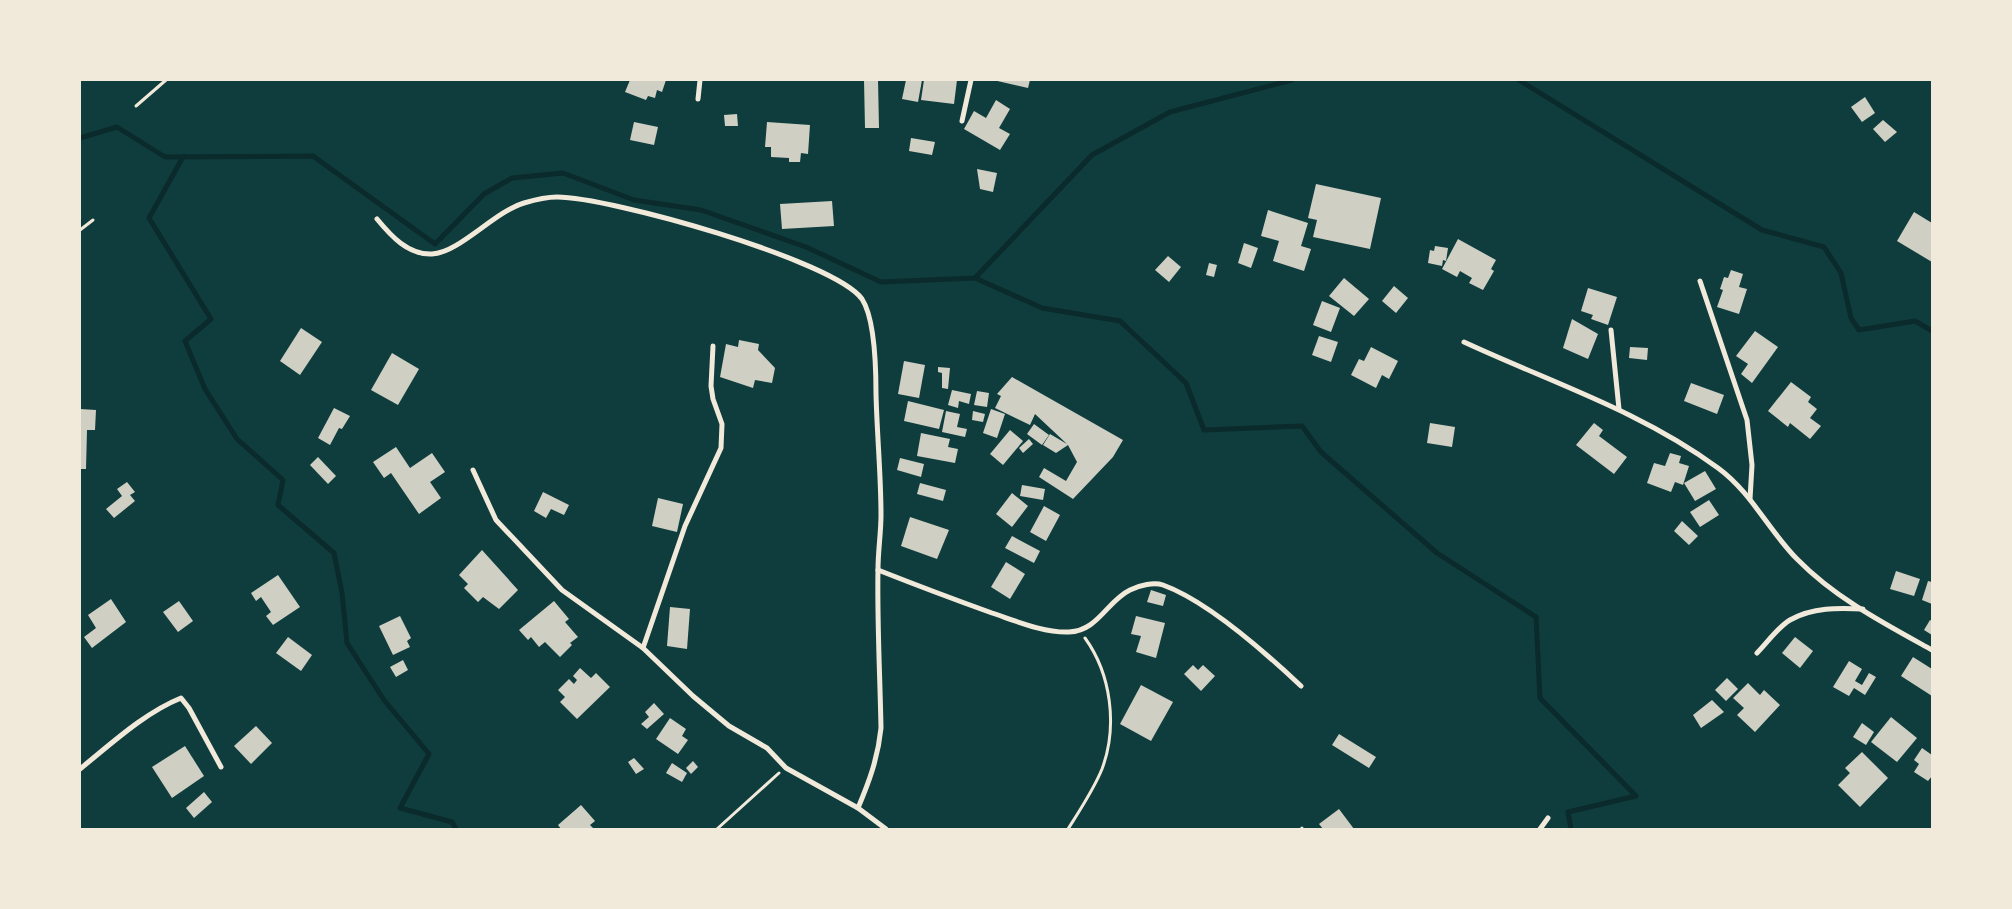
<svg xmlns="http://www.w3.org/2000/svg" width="2012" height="909" viewBox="0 0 2012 909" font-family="Poppins,sans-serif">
	<rect width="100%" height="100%" fill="#0f3d3e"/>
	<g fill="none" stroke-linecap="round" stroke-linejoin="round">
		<g stroke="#0a2a2b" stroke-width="5">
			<polyline points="1519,80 1762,230 1824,247 1841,273 1851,318 1859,330 1915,321 1932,331"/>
			<polyline points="80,138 117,127 165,157 313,156 435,244 484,194 512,178 563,173 634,200 701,210 806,247 881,282 975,278 1092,155 1170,112 1292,80"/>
			<polyline points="183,157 149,218 211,319 185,341 205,389 237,439 283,480 278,505 334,553 342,593 347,643 384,700 429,754 400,808 452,822 456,829"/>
			<polyline points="975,278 1042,308 1120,321 1186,383 1204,430 1302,426 1321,452 1437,553 1536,617 1540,698 1636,796 1568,812 1571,829"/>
		</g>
	</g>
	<g fill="#cfcfc3">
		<polygon points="630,80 666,80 662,92 657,90 655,98 648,96 646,100 625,92"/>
		<polygon points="864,80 878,80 879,128 865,128"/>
		<polygon points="906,80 922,80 918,102 902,99"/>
		<polygon points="924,80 957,80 954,104 921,100"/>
		<polygon points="993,80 1030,80 1028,88"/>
		<polygon points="1865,97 1875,113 1862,122 1851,107"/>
		<polygon points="996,100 1010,109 999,128 1010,134 1000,150 964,129 974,111 986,118"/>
		<polygon points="737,114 738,126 725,126 724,115"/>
		<polygon points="1883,120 1897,132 1885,142 1873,129"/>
		<polygon points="634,122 658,127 654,145 630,140"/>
		<polygon points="767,122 810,125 808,154 801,153 800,162 789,162 789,158 771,157 771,147 765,147"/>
		<polygon points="911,138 935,142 932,155 909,151"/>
		<polygon points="977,169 997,173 993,192 980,189"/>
		<polygon points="1316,184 1381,198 1370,249 1313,237 1317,220 1308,218"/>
		<polygon points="832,201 834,226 782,229 780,204"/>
		<polygon points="1268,210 1308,223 1301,246 1311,249 1304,271 1273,261 1279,241 1261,236"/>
		<polygon points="1914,212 1932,223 1932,262 1897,241"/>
		<polygon points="1458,239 1496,260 1491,269 1494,271 1483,290 1469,283 1472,278 1460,271 1457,277 1442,269"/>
		<polygon points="1244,243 1258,248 1251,268 1238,263"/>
		<polygon points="1435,246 1448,248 1446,261 1443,260 1442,266 1428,263 1430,250 1434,251"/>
		<polygon points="1168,256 1181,267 1169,282 1155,270"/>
		<polygon points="1209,263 1217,265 1214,277 1206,275"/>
		<polygon points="1731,270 1743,274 1739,287 1747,289 1739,314 1717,307 1723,290 1720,289 1724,277 1728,278"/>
		<polygon points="1344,278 1369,299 1354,316 1329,296"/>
		<polygon points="1394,286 1408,298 1396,313 1382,301"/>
		<polygon points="1588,288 1617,297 1608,325 1591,319 1593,315 1581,311"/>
		<polygon points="1322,301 1340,308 1331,332 1313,325"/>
		<polygon points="1572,319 1598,334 1588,359 1563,348"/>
		<polygon points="301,328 322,342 300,375 280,361"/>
		<polygon points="1755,331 1778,347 1752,383 1741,374 1748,364 1736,356"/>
		<polygon points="1319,336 1338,342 1331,362 1312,355"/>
		<polygon points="739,340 759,344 758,350 775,368 772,383 755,380 753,388 720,377 726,344 738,347"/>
		<polygon points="1371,347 1398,361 1389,379 1382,375 1376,388 1351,375 1359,359 1364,361"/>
		<polygon points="1630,347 1648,348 1647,360 1629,358"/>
		<polygon points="392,353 419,369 398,405 371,390"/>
		<polygon points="904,361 925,365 919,398 898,394"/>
		<polygon points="938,367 950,368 948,389 942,388 942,373 938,372"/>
		<polygon points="1012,377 1123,440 1113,457 1073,499 1039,477 1044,468 1066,481 1077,462 1068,445 1056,453 1043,445 1050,434 1067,444 1035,414 1030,425 995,408 1001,396 997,394"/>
		<polygon points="1791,382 1811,397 1808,402 1817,409 1810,418 1821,426 1810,439 1790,423 1788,427 1768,411"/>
		<polygon points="1691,383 1724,395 1717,414 1684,401"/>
		<polygon points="952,390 971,394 969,404 959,401 958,408 948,405"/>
		<polygon points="977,391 989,393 987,407 974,405"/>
		<polygon points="908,401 944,410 939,429 904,421"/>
		<polygon points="334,408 350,416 342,429 339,428 330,445 318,438"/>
		<polygon points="80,409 96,410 95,430 87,430 86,469 80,469"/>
		<polygon points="991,409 1005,414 997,438 983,433"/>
		<polygon points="946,411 960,414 957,427 967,429 965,437 942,432"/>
		<polygon points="973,411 985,414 983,422 972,420"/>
		<polygon points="1430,423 1455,427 1452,447 1427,443"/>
		<polygon points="1594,423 1603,430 1599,436 1627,457 1614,474 1576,445"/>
		<polygon points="1034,424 1049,435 1042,445 1027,434"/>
		<polygon points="1010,430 1023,441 1003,465 990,454"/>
		<polygon points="921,433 950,439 948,447 958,449 955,463 917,456"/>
		<polygon points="1029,439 1033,444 1023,453 1019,448"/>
		<polygon points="396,447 410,468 432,453 445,472 430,482 441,498 419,514 391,473 384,478 373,462"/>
		<polygon points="1670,453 1681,456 1679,463 1689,466 1683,485 1675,482 1671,492 1647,483 1654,463 1665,466"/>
		<polygon points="318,457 336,476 328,484 310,465"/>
		<polygon points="900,458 924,464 921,477 897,470"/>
		<polygon points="1705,471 1716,489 1695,501 1684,483"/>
		<polygon points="127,482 135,492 130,495 135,501 114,518 106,509 122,496 117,489"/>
		<polygon points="920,483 946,490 943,501 917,494"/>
		<polygon points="1022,485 1045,489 1043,500 1020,496"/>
		<polygon points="543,492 569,505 564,515 551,509 546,518 534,511"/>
		<polygon points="1012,493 1028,506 1012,527 996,514"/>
		<polygon points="658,498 683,504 677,532 652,526"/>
		<polygon points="1709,500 1719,515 1700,527 1690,512"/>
		<polygon points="1044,506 1060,515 1046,541 1030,532"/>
		<polygon points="910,517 949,530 937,559 901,546"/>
		<polygon points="1682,521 1698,536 1689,545 1674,531"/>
		<polygon points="1012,536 1040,551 1034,563 1005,548"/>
		<polygon points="482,550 518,590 499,609 483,597 478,602 464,588 468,584 459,575"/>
		<polygon points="1006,562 1025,574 1010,599 991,587"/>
		<polygon points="1896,571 1920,579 1914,596 1890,589"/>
		<polygon points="278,575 300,607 273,625 266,616 271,612 261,597 256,601 251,593"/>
		<polygon points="1928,581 1932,582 1932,604 1922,600"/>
		<polygon points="1151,590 1166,595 1163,606 1147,602"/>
		<polygon points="111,599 126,622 92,648 84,637 96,628 88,615"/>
		<polygon points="179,601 193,621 178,632 163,612"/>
		<polygon points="554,601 569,619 565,622 578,637 570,643 572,645 560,657 545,642 539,647 531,637 528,640 519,630"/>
		<polygon points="670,607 690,609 687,649 667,646"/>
		<polygon points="400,616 411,638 407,641 410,647 393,655 379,626"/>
		<polygon points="1136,616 1165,623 1156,658 1136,652 1141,636 1131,634"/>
		<polygon points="1930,620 1932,621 1932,635 1924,630"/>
		<polygon points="288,637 312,655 301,671 276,653"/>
		<polygon points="1795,637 1813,651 1800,668 1782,653"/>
		<polygon points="1913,657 1932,669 1932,696 1901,676"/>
		<polygon points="403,660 408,670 396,677 390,667"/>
		<polygon points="1849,661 1862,669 1855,681 1862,685 1869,673 1876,677 1865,695 1854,688 1849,696 1833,687"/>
		<polygon points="1193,665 1198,670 1203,665 1215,676 1201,691 1184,674"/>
		<polygon points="580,668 591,678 596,673 610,687 577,719 560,702 565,697 558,690 569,679 574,684 577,680 573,676"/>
		<polygon points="1727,678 1738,689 1726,701 1715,690"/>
		<polygon points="1748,683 1760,695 1764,690 1780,705 1755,732 1737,715 1744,708 1733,698"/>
		<polygon points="1141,685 1173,702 1151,741 1120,724"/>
		<polygon points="1712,700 1724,712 1701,728 1693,715"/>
		<polygon points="654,703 664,714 647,729 641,724 649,717 645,712"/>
		<polygon points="1891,717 1917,738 1897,762 1871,742"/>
		<polygon points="670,718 686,729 682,736 688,740 678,754 656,739"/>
		<polygon points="1862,723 1874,732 1866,745 1853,737"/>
		<polygon points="256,726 272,743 251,764 234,746"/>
		<polygon points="1339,734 1376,757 1369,768 1332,745"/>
		<polygon points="185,746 204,776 172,798 152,767"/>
		<polygon points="1922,748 1932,755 1932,776 1928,781 1914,772 1919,764 1914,760"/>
		<polygon points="1862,752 1888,778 1860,807 1838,785 1850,773 1845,768"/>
		<polygon points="634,758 644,769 636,774 628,762"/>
		<polygon points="693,761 698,767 691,774 686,768"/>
		<polygon points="672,763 687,773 682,782 666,773"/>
		<polygon points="204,792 212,802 194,818 186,808"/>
		<polygon points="581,805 595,821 590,825 594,829 561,829 558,825"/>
		<polygon points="1339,809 1354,829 1323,829 1319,824"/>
	</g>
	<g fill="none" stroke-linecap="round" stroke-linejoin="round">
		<g stroke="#f1e9da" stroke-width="3">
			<polyline points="136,106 166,80"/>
			<polyline points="80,230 93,220"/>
			<polyline points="717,829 779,773"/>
			<path d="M1068 829C1080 810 1094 789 1102 769 1118 726 1111 674 1085 638"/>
			<polyline points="1301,829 1302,828"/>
		</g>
		<g stroke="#f1e9da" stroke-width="5">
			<polyline points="698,99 700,80"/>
			<polyline points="962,121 971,80"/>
			<path d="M377 219C391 236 408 255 432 254 459 253 494 212 524 203 534 200 547 197 557 197 609 197 834 260 862 299 875 319 876 371 876 394 877 435 881 475 881 515 881 533 878 551 878 569 877 622 880 675 881 728 878 758 869 782 858 808"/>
			<polyline points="1700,281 1747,420 1752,465 1750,499"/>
			<polyline points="1611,330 1619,409"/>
			<path d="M1464 342C1550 382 1641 411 1718 468 1751 492 1769 531 1797 559 1835 598 1885 624 1932 650"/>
			<polyline points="473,470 496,520 562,590 643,648 693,696 729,726 767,748 786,768 858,808 886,829"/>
			<path d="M878 570C916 585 953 599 992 613 1016 621 1044 633 1069 632 1098 631 1107 601 1130 590 1140 585 1154 582 1163 585 1207 601 1267 654 1301 686"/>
			<polyline points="643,648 685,526 721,448 722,424 713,399 711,386 713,346"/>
			<path d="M1757 653C1767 643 1778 627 1790 620 1813 607 1838 608 1863 609"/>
			<path d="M80 769C111 744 144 713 181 698L189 708 221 767"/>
			<polyline points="1540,829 1548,818"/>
		</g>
	</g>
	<rect width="2012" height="909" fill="none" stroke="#f1e9da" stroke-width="162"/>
</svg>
